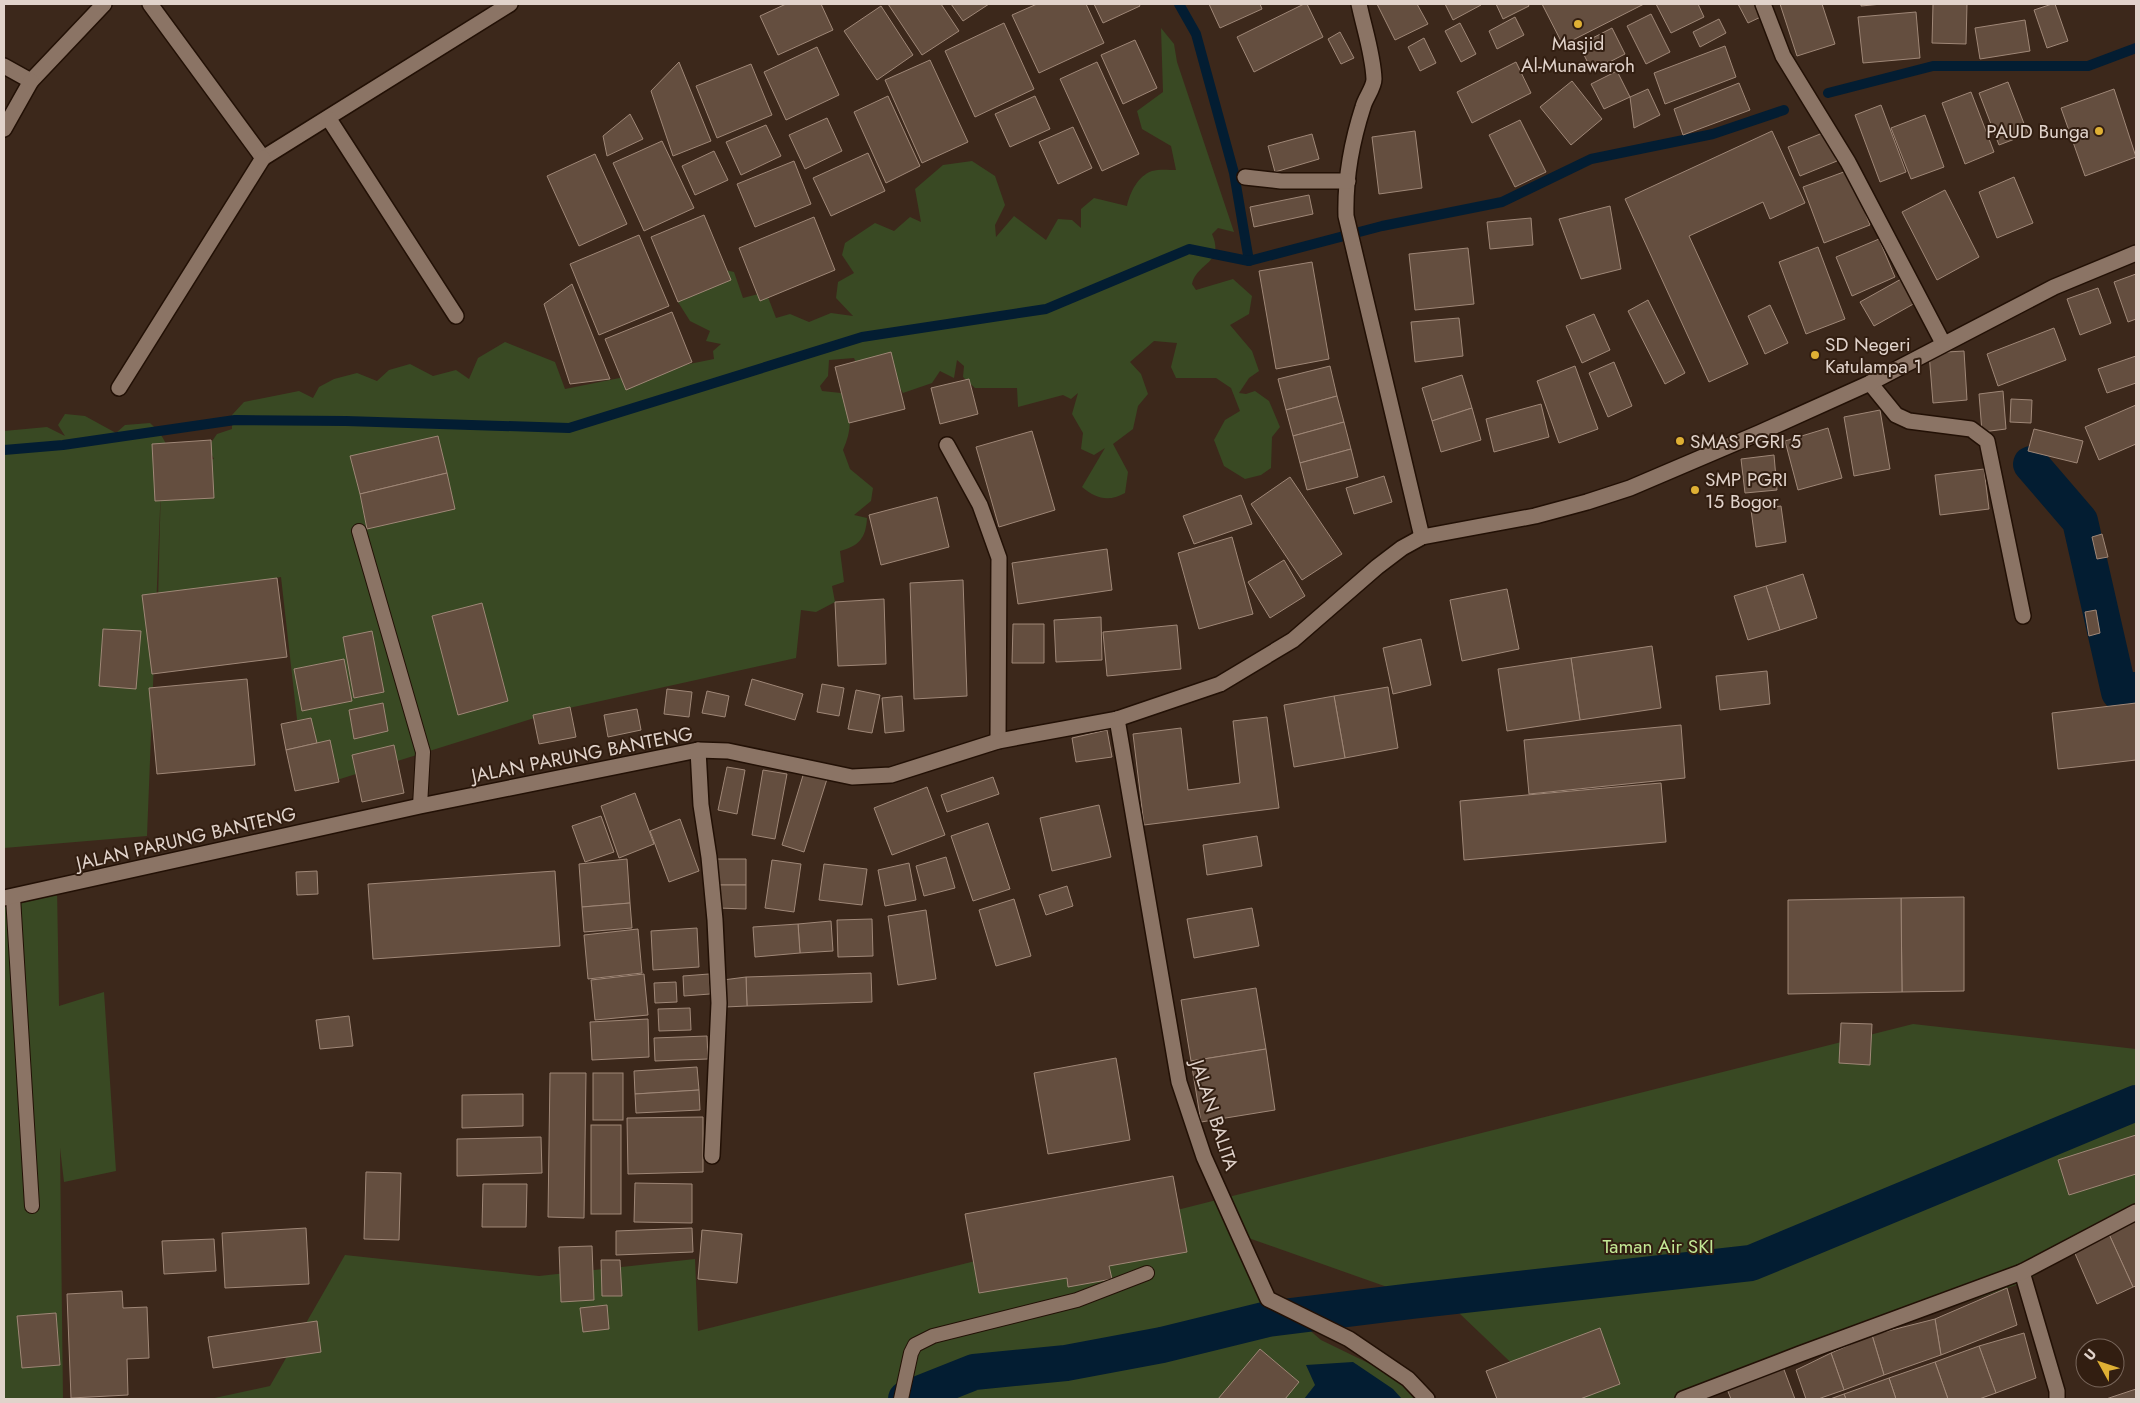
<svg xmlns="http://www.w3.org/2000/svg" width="2140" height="1403" viewBox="0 0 2140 1403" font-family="Jost,sans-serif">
	<rect width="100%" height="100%" fill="#3c281b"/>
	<g fill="#394923">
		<path d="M1161 28 1174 44 1177 62 1234 232 1218 228 1212 234C1225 264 1197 262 1192 284L1196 290 1233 279 1252 296 1249 314 1230 325 1252 351 1259 371 1249 378 1239 393 1246 394 1255 391 1269 401 1280 427 1272 437 1271 468 1261 475 1245 479 1224 466 1214 440 1225 420 1240 411 1231 388 1216 378H1176L1171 367 1177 343 1154 341 1130 362 1141 374 1148 394 1138 406 1133 429 1113 444 1128 472 1125 493C1109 502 1096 499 1082 487L1105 448 1094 455 1081 449 1083 433 1072 414 1078 393 1071 399 1063 395 1018 407 1017 388H975L963 377 964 366 957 360 954 378 940 371 932 383 903 393 895 380 864 382 854 358 829 360 828 376 820 386 822 391 841 393C853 412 852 430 843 450L850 469 873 488 871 501 854 515 867 518C866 538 859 546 840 551L844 582 832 586 835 602 816 612 801 610 796 658 560 710 305 790 281 577 158 602 161 484 147 836 4 848V431L47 427 65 436 58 425 65 414 85 416 116 433 125 425 150 423C164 436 172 448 166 469L214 459 208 447 217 434 232 429V415L244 402 299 391 313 398 319 387 334 379 357 373 377 381 389 370 410 364 433 376 456 370 469 379 478 358 505 342 555 362 565 389 714 359 713 351 721 344 706 341 710 331 690 321 678 302 684 287 709 266 734 272 743 298 766 292 776 318 790 314 809 322 831 313 853 316 836 298 838 282 854 273 842 255 845 243 875 223 894 231 910 217 921 222 915 189 943 165 972 161 995 176 1005 205 995 225 996 237 1014 216 1046 240 1058 219 1072 220 1081 228V209L1094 198 1127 206C1130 192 1138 176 1152 171 1159 169 1169 170 1176 170L1171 146 1142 129 1137 111 1163 92Z"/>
		<polygon points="57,887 59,1006 104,992 116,1171 64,1182 60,1148 63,1399 4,1399 4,893"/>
		<polygon points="1913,1024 2136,1049 2136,1209 2025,1282 1683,1399 1549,1399 1458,1312 1240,1235 1271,1297 1321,1340 1395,1376 1414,1399 210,1399 270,1386 345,1255 539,1276 695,1259 698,1331"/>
	</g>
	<polygon fill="#031d32" points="1353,1362 1393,1389 1402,1399 1304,1399 1315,1385 1306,1365"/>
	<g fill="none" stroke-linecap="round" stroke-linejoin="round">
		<g stroke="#031d32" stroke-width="10">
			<polyline points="1179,4 1196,34 1234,173 1249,261"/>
			<polyline points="1828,93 1933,66 2088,66 2136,48"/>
			<polyline points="4,450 63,445 235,420 346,421 569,428 862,337 1046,309 1189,249 1249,261 1382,226 1502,202 1591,159 1713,134 1784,110"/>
		</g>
		<g stroke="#031d32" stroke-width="36">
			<polyline points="2031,464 2080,521 2119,692 2136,690"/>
			<polyline points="906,1399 974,1372 1066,1363 1162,1345 1268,1319 1412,1301 1751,1263 2136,1103"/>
		</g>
	</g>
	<g fill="#644e3f" stroke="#9f8777">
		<polygon points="786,4 821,4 833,30 778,55 760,16"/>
		<polygon points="888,4 941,4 959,31 922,55"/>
		<polygon points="951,4 989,4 963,21"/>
		<polygon points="1037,4 1086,4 1104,43 1039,73 1012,15"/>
		<polygon points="1094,4 1139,4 1140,6 1103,23"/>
		<polygon points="1209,4 1260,4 1262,9 1220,28"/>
		<polygon points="1304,4 1307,4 1323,37 1254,72 1237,37"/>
		<polygon points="1377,4 1417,4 1428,24 1395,40"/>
		<polygon points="1445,4 1481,4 1481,5 1453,20"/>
		<polygon points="1496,4 1528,4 1529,6 1503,19"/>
		<polygon points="1542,4 1644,4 1563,45"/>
		<polygon points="1656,4 1698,4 1704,17 1671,33"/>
		<polygon points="1738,4 1760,4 1765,15 1748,23"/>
		<polygon points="1780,4 1822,4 1835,44 1797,56"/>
		<polygon points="1861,4 1882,4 1861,6"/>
		<polygon points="1933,4 1967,4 1966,44 1932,43"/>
		<polygon points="2052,4 2055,4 2068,41 2047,48 2034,10"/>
		<polygon points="881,6 913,55 877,80 844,31"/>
		<polygon points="1916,12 1920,58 1863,63 1858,17"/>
		<polygon points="1651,14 1670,52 1646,64 1627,26"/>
		<polygon points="1515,17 1524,35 1497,49 1489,31"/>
		<polygon points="1719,19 1726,33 1700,47 1693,32"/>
		<polygon points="2025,20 2030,51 1980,59 1975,28"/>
		<polygon points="1004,23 1034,89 975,117 945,51"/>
		<polygon points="1460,23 1476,54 1461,62 1445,31"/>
		<polygon points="1612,28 1625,54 1592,71 1579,45"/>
		<polygon points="1340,32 1354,58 1341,64 1328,39"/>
		<polygon points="1424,38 1436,63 1420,71 1408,47"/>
		<polygon points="1135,40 1157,88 1123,104 1101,55"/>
		<polygon points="1725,46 1736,77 1665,104 1654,73"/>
		<polygon points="817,47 839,95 786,120 764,72"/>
		<polygon points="930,60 968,142 922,163 885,80"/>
		<polygon points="679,62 711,141 673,156 651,91"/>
		<polygon points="1097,62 1139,154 1102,171 1060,79"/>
		<polygon points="1516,62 1531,93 1472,123 1457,92"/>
		<polygon points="751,64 772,115 717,138 696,86"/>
		<polygon points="1617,71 1630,97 1604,109 1591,84"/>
		<polygon points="1572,81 1602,119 1571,145 1540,107"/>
		<polygon points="2008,82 2028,134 1999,145 1979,93"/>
		<polygon points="1739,83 1750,110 1683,135 1674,109"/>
		<polygon points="1648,89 1660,115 1634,128 1630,97"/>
		<polygon points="2114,89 2136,157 2085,176 2061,108"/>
		<polygon points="1971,92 1994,152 1965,164 1942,103"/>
		<polygon points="888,96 920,166 886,183 854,112"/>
		<polygon points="1035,96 1050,129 1010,147 995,114"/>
		<polygon points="1881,105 1906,172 1880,182 1855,115"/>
		<polygon points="630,114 643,139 607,156 603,136"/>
		<polygon points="1925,115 1944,167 1911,179 1891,128"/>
		<polygon points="827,118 842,151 805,169 789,135"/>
		<polygon points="1520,120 1546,172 1515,187 1489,135"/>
		<polygon points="766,125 781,156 741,175 726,142"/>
		<polygon points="1073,127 1092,168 1058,184 1039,142"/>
		<polygon points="1415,131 1422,188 1379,194 1372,137"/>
		<polygon points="1772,131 1805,203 1770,219 1763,202 1689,236 1748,364 1709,382 1625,199"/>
		<polygon points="1825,132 1837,161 1800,176 1788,147"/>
		<polygon points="1312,134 1319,159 1275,172 1268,146"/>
		<polygon points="662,141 694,208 644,231 613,163"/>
		<polygon points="714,151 728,180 695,195 682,166"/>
		<polygon points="868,153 885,191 831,216 813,178"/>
		<polygon points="595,154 627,224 579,246 547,176"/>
		<polygon points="794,161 811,204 755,227 737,184"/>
		<polygon points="1849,170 1870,225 1824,243 1803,187"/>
		<polygon points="2014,177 2033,223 1997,238 1979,192"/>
		<polygon points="1945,190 1979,257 1937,280 1902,212"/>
		<polygon points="1309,195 1313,214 1254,227 1250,207"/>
		<polygon points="1610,206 1621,269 1581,279 1559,219"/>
		<polygon points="704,215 731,280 678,302 651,237"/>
		<polygon points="814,217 835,270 760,301 739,248"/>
		<polygon points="1531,218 1533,245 1490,249 1487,222"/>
		<polygon points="639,235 669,306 599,335 570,264"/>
		<polygon points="1879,239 1895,277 1852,296 1836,257"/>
		<polygon points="1818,247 1845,319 1806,334 1779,262"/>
		<polygon points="1468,248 1474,304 1415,310 1409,254"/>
		<polygon points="1312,262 1329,359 1276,369 1259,271"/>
		<polygon points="2136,274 2136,319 2128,322 2114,282"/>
		<polygon points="1903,278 1917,302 1874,326 1860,302"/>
		<polygon points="572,284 610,379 570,384 544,304"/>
		<polygon points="2098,288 2111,323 2080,335 2067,299"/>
		<polygon points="1648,300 1685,373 1665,384 1628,311"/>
		<polygon points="1770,305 1788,343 1765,354 1748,316"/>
		<polygon points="672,312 692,362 626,390 605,339"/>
		<polygon points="1594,314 1610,350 1582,363 1566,326"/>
		<polygon points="1459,318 1463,356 1415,362 1411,322"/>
		<polygon points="2054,328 2066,360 1998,386 1987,354"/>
		<polygon points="1964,351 1967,400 1933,403 1929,353"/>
		<polygon points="891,352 905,409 849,423 835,367"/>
		<polygon points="2136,356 2136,383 2107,393 2098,369"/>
		<polygon points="1614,362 1632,406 1608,417 1589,373"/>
		<polygon points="1330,366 1337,396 1286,410 1278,379"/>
		<polygon points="1575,366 1598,429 1559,443 1537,381"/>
		<polygon points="1462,375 1472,408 1432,421 1422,388"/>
		<polygon points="969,379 978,414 940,424 931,388"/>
		<polygon points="2003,391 2006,429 1982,432 1979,394"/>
		<polygon points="1337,396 1344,422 1293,436 1286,410"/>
		<polygon points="2011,399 2032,400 2031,423 2010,422"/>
		<polygon points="1541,404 1549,437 1494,452 1486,419"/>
		<polygon points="2136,405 2136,444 2099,460 2085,427"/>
		<polygon points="1472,408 1481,440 1441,452 1432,421"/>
		<polygon points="1880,410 1890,469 1854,476 1844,417"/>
		<polygon points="1344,422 1351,449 1300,463 1293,436"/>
		<polygon points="1828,428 1842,478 1798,490 1785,441"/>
		<polygon points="2034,429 2083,441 2077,463 2028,451"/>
		<polygon points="1032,431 1055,510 999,527 976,447"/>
		<polygon points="438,436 447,473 360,494 350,456"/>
		<polygon points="211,440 214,498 155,501 152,444"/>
		<polygon points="1351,449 1358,477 1307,490 1300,463"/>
		<polygon points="1774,455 1777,490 1745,493 1741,459"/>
		<polygon points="1984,469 1989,509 1940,515 1935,475"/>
		<polygon points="447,473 455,509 367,529 360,494"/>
		<polygon points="1384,476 1392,502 1354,514 1346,488"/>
		<polygon points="1290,477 1342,554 1302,580 1251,504"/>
		<polygon points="1241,495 1252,524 1194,544 1183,516"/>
		<polygon points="937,497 949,547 881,565 869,515"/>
		<polygon points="1781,506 1786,542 1756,547 1751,510"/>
		<polygon points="2102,534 2108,557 2097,559 2092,537"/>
		<polygon points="1232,537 1253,614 1199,629 1178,553"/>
		<polygon points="1107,549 1112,590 1018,604 1012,563"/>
		<polygon points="1284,560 1305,596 1270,618 1248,582"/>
		<polygon points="1803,574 1817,618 1780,630 1766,586"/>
		<polygon points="277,578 287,657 152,674 142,595"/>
		<polygon points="963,580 967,696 914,699 910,583"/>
		<polygon points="1766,586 1780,630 1748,640 1734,596"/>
		<polygon points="1507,589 1519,649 1462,661 1450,600"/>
		<polygon points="884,599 886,664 838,666 835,602"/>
		<polygon points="482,603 508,701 458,715 432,616"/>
		<polygon points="2096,610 2100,633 2089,636 2085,612"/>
		<polygon points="1101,617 1102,660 1056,662 1054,620"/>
		<polygon points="1013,624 1044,624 1044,663 1012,663"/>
		<polygon points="1177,625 1181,669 1107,676 1103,632"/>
		<polygon points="103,629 141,631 136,689 99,686"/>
		<polygon points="372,631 384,692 354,698 343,637"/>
		<polygon points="1421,639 1431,685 1393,694 1383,648"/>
		<polygon points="1652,646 1661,708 1580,720 1571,658"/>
		<polygon points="1571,658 1580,720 1507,731 1498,669"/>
		<polygon points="344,659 352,701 302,711 294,669"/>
		<polygon points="1767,671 1770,704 1720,710 1716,676"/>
		<polygon points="247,679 255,765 157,774 149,688"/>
		<polygon points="752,679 803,694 795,720 745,705"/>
		<polygon points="822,684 844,688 839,716 817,712"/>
		<polygon points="1388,687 1398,748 1345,758 1334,696"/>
		<polygon points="667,689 692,692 689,717 664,714"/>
		<polygon points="856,690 880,695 872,733 848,729"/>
		<polygon points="707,691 729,696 725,717 702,713"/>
		<polygon points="902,696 904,731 885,733 882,698"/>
		<polygon points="1334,696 1345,758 1294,767 1284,705"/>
		<polygon points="383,703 388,731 354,739 349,710"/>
		<polygon points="2136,703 2136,760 2058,769 2052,713"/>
		<polygon points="570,707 576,737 539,744 533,715"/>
		<polygon points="637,709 641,730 608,737 604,715"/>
		<polygon points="1267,717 1279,808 1144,825 1133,734 1181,728 1188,790 1240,783 1233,721"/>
		<polygon points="311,718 317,743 286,750 281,724"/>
		<polygon points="1681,725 1685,778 1529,794 1524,740"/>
		<polygon points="1107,730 1112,757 1076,762 1072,738"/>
		<polygon points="330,740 339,782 295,791 286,750"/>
		<polygon points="394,745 404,793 362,802 352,755"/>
		<polygon points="727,767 745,770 737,814 718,810"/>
		<polygon points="763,770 787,774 775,839 752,835"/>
		<polygon points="804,772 827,779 804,852 782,845"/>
		<polygon points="993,777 999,794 947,812 941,795"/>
		<polygon points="1661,783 1666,842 1464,860 1460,801"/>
		<polygon points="927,787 945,835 892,855 874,808"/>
		<polygon points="635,793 654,844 619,858 601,806"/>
		<polygon points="1099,805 1111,857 1052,871 1040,818"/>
		<polygon points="601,816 614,852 585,862 572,826"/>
		<polygon points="680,819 699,871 669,882 650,831"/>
		<polygon points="988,823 1010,889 973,901 951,836"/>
		<polygon points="1257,836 1262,866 1207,875 1203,845"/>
		<polygon points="946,857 955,888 924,896 916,866"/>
		<polygon points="627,859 630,903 582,907 579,864"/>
		<polygon points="714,859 746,859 746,885 716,885"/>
		<polygon points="772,860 801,864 794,912 765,908"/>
		<polygon points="909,863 916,900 885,906 878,870"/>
		<polygon points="824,864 867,869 862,905 819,900"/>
		<polygon points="317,871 318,894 297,895 296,872"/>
		<polygon points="555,871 560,946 373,959 368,884"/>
		<polygon points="716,885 746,885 746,909 718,908"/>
		<polygon points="1067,886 1073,906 1046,915 1039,895"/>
		<polygon points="1964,897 1964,991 1902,992 1901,898"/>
		<polygon points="1901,898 1902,992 1788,994 1788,900"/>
		<polygon points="1014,899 1031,956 996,966 979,910"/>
		<polygon points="630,903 632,928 584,932 582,907"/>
		<polygon points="1252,908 1259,946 1194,958 1187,919"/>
		<polygon points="926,910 936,979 898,985 888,916"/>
		<polygon points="872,919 873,956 838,957 837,920"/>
		<polygon points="831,921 833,951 800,953 798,924"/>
		<polygon points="798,924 800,953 755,957 753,927"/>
		<polygon points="697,928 699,967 653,970 651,931"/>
		<polygon points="638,929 642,973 588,979 584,935"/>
		<polygon points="871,973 872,1002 747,1006 746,977"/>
		<polygon points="644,974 648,1015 595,1020 591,980"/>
		<polygon points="709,974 710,994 684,996 683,976"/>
		<polygon points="746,977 747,1006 725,1007 723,980"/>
		<polygon points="676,982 677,1002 655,1003 654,983"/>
		<polygon points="1256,988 1266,1049 1191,1061 1181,1000"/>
		<polygon points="690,1008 691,1030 659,1031 658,1009"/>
		<polygon points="349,1016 353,1046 320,1049 316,1020"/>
		<polygon points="648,1019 649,1057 592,1060 590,1022"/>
		<polygon points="1841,1023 1872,1024 1870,1065 1839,1063"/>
		<polygon points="707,1036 708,1059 655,1061 654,1038"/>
		<polygon points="1266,1049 1275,1110 1201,1122 1191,1061"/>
		<polygon points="1116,1058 1130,1140 1048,1154 1034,1073"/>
		<polygon points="697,1067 699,1090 635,1094 634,1071"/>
		<polygon points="550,1073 586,1073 584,1218 548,1217"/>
		<rect x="593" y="1073" width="30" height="47"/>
		<polygon points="699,1090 700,1110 636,1113 635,1094"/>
		<polygon points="523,1094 523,1126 462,1128 462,1095"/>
		<polygon points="703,1117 703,1172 628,1174 627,1118"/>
		<rect x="591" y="1125" width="30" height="89"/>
		<polygon points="2136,1135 2136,1174 2069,1195 2058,1160"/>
		<polygon points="541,1137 542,1173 457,1176 457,1139"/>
		<polygon points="366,1172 401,1173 399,1240 364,1239"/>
		<polygon points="1173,1176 1187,1252 1109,1266 1112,1279 1068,1287 1067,1278 979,1293 965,1214"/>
		<polygon points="635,1183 692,1184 692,1223 634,1222"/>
		<polygon points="483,1184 527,1184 526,1227 482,1227"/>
		<polygon points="2136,1219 2136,1286 2133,1287 2108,1232"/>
		<polygon points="306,1228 309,1284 225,1288 222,1233"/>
		<polygon points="692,1228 693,1252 616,1255 616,1231"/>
		<polygon points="702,1230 742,1234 737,1283 698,1279"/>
		<polygon points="2108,1232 2133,1287 2097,1304 2073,1249"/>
		<polygon points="214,1239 216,1271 164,1274 162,1241"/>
		<polygon points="592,1246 594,1300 561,1302 559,1247"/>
		<polygon points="601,1260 620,1260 622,1296 602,1296"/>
		<polygon points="2007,1288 2017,1325 1941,1355 1935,1319"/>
		<polygon points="122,1291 123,1308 147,1307 149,1358 127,1359 128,1395 71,1398 67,1294"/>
		<polygon points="607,1305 609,1329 583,1332 580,1308"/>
		<polygon points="56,1313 60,1365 22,1368 17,1316"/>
		<polygon points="1935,1319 1941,1355 1884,1375 1872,1335"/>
		<polygon points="317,1321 321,1352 213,1368 208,1337"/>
		<polygon points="1600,1328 1620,1384 1580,1399 1497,1399 1486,1371"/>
		<polygon points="2024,1333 2036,1378 1996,1393 1979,1346"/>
		<polygon points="1872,1335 1884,1375 1844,1390 1831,1353"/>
		<polygon points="1979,1346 1996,1393 1979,1399 1948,1399 1935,1362"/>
		<polygon points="1260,1349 1299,1382 1285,1399 1218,1399"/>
		<polygon points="1831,1353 1844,1390 1818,1399 1806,1399 1796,1370"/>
		<polygon points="1935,1362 1948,1399 1896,1399 1889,1378"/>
		<polygon points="1783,1367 1795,1399 1731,1399 1727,1389"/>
		<polygon points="1889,1378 1896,1399 1846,1399 1844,1394"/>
		<polygon points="2136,1389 2136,1399 2106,1399"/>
		<polygon points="1844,1394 1846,1399 1830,1399"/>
	</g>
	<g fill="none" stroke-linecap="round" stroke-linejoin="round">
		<defs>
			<g id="service">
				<polyline points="359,531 423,752 420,806"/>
				<polyline points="13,897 32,1206"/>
				<polyline points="901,1399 911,1353 915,1345 933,1336 1077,1300 1147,1273"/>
			</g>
			<g id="minor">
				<polyline points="150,4 263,158 510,4"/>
				<path d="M1359 4C1364 28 1373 54 1374 79 1374 88 1365 98 1363 107 1352 141 1345 180 1346 216L1422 537"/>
				<polyline points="1763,4 1783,56 1848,162 1943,343"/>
				<polyline points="4,66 31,81 104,4"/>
				<polyline points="329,119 456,316"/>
				<polyline points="4,129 31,81"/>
				<polyline points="1245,177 1281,181 1348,181"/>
				<polyline points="1870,383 1896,415 1909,421 1971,429 1987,441 2023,616"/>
				<polyline points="119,388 263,158"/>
				<polyline points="947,445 980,505 999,558 998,741"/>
				<polyline points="1117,719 1179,1082 1204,1157 1239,1235 1268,1299 1349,1339 1408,1379 1427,1399"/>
				<polyline points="698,750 701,805 709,857 715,920 719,1003 712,1156"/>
				<polyline points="2022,1272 2057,1391 2057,1399"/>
				<polyline points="1683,1399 1800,1354 2022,1272 2136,1212"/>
			</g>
			<polyline id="tertiary" points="4,898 420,806 698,750 728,751 852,777 891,775 998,741 1117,719 1220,684 1293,640 1377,567 1402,548 1422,537 1535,516 1587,502 1630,488 1759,433 1870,383 2054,287 2136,253"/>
		</defs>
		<use href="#service" stroke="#221005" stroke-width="16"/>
		<use href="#minor" stroke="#221005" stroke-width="18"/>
		<use href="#tertiary" stroke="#221005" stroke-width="18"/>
		<use href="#service" stroke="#8b7465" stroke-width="14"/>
		<use href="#minor" stroke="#8b7465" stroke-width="15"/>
		<use href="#tertiary" stroke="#8b7465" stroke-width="15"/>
	</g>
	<g fill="#dfb034" stroke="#321e11" stroke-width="2">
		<circle cx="1578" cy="24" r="5"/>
		<circle cx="2099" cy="131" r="5"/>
		<circle cx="1815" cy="355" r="5"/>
		<circle cx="1680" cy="441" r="5"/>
		<circle cx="1695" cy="490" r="5"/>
	</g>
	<g text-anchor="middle" stroke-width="4" stroke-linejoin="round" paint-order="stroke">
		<g font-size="19" fill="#e1d3cb" stroke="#321e11" text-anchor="start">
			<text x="1578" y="50" text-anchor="middle">Masjid<tspan x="1578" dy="22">Al-Munawaroh</tspan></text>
			<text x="2089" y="138" text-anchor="end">PAUD Bunga</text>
			<text x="1825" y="351">SD Negeri<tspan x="1825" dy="22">Katulampa 1</tspan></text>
			<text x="1690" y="448">SMAS PGRI 5</text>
			<text x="1705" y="486">SMP PGRI<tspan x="1705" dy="22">15 Bogor</tspan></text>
		</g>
		<g font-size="19" fill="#e1d3cb" stroke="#321e11">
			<text transform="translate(582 754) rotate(-11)" y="7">JALAN PARUNG BANTENG</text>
			<text transform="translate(186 838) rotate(-13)" y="7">JALAN PARUNG BANTENG</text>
			<text transform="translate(1215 1115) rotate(72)" y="7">JALAN BALITA</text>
		</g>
		<g font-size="19" fill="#c3e895" stroke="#321e11">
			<text x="1658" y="1253">Taman Air SKI</text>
		</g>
	</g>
	<rect width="2140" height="1403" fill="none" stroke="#e1d3cb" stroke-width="10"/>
	<g transform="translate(2100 1363) rotate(310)"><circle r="24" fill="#321e11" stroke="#78665b"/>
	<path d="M0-4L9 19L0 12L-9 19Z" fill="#dfb034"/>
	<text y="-8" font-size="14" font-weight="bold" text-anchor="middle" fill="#e1d3cb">U</text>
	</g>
</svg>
